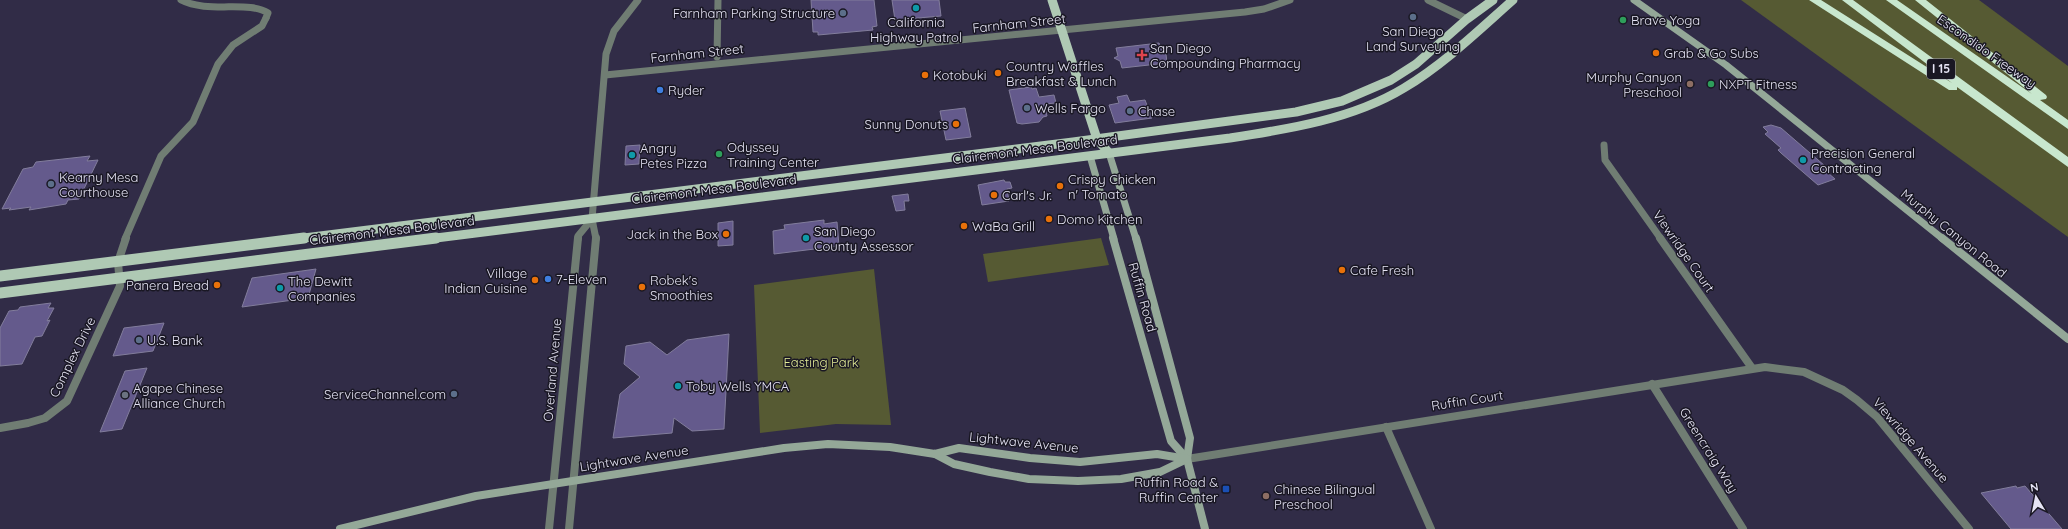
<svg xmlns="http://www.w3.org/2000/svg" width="2068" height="529" viewBox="0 0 2068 529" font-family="Quicksand,sans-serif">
	<rect width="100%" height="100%" fill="#312c47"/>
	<g fill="#565a33">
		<polygon points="1741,0 1979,0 2068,66 2068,237"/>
		<polygon points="1101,238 1109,265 988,282 983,254"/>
		<polygon points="874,269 891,425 836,424 760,433 754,285"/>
	</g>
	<g fill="#645a8c" stroke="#827d9c">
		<polygon points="811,0 874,0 877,26 872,27 873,30 818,35 818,32 813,32"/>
		<polygon points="892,0 939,0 941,16 895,20"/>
		<polygon points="1159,43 1163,53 1166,54 1167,63 1122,68 1120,61 1114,58 1118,56 1116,48"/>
		<polygon points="1031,87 1032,89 1036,88 1039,97 1054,95 1056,103 1044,104 1047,116 1043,117 1039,122 1022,124 1017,123 1009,90"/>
		<polygon points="1127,95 1130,102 1145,100 1152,118 1115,123 1109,105 1119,103 1117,97"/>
		<polygon points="965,108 971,137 946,140 940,111"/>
		<polygon points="1771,125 1781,128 1825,166 1821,167 1835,179 1818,185 1781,153 1778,150 1781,148 1765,134 1768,132 1763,127"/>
		<polygon points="640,145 639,164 625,165 626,146"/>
		<polygon points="90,156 87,161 98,160 79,199 68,200 66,204 29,210 31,207 9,210 11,208 2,209 23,169 33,167 36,162"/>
		<polygon points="1004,180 1005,182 1010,182 1012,188 1007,189 1009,201 982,205 978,185"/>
		<polygon points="908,194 909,201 904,201 905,210 896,211 892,196"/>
		<polygon points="824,220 824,224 837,222 839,246 774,254 773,231 785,229 784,225"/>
		<polygon points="733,221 733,245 718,246 718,223"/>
		<polygon points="316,269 308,298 242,307 252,278"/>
		<polygon points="51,303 48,308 54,308 47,321 50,320 42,336 35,337 22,364 0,366 0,328 9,311 18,310 20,307"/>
		<polygon points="164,323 153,351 113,356 124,328"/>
		<polygon points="729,334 724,429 692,431 674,418 672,433 613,438 620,394 640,377 624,364 626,346 650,342 667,355 687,340"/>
		<polygon points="147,368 122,429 100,432 125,371"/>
		<polygon points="2016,486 2017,488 2025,486 2062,529 2011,529 1981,493"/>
	</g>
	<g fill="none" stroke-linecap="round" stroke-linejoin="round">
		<polyline stroke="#707d73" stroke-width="7" points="717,57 718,0"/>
		<g stroke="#707d73" stroke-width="7">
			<polyline points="1062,30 1245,12 1264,9 1290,0"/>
			<polyline points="1604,145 1605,160 1661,239"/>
			<polyline points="125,239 161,156 193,122 218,64 233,45 262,26 266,18"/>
		</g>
		<g stroke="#707d73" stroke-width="8">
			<polyline points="1660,238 1752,368"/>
			<polyline points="118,262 126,238"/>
			<polyline points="1652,384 1743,529"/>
			<polyline points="1386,427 1431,529"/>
		</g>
		<g stroke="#707d73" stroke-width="7">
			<path d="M181 0C208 14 249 0 268 13L266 18"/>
			<polyline points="1428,0 1467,19"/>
			<polyline points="605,75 1062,30"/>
			<polyline points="578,239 578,236 592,219"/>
			<polyline points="596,239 592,219 606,54 614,31 638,0"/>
		</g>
		<g stroke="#707d73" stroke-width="8">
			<polyline points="0,428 28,423 45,418 67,401 120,286 118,262"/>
			<polyline points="1187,459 1765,367 1804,372 1843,390 1857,400 1877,417 1969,529"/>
			<polyline points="549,529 578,238"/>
			<polyline points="569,529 596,238"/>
		</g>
		<g stroke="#94a898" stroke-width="7">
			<polyline points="1634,0 1726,65 1943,239"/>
			<polyline points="1109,153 1136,239"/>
			<polyline points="1090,156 1114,239"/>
		</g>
		<g stroke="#94a898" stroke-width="8">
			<polyline points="1113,238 1171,441 1187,459"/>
			<polyline points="1136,238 1190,438 1187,459 1205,529"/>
			<polyline points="1942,238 2068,339"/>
			<polyline points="935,454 954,464 990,472 1029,479 1078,481 1121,479 1160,472 1187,459"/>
			<polyline points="340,529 476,496 784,448 828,444 890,447 935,454 959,448 1030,458 1080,462 1157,454 1187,459"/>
		</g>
		<g stroke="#afc9b4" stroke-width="9">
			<polyline points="1052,0 1097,139 1109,153"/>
			<polyline points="296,239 1073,142 1296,112 1342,101 1391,80 1416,64 1467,19 1493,0"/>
			<path d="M428 239 1230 138C1289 129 1353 119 1404 88 1444 64 1478 31 1513 0"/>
		</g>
		<g stroke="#afc9b4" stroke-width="11">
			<polyline points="0,276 304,238"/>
			<polyline points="0,293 436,238"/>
		</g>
		<g fill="#c8e7ce" fill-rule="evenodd">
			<polygon points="1809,0 1821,0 1952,83 1842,0 1853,0 2068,157 2068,167 1957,87 1957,90 1949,90"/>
			<polygon points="1886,0 1897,0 2032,94 1915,0 1926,0 2046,95 2047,97 2046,99 2040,100 2068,120 2068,129"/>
		</g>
	</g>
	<g fill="#0f9aa8" stroke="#191723" stroke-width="1.5">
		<circle cx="916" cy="8" r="4"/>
		<circle cx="632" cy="155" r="4"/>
		<circle cx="1803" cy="160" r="4"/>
		<circle cx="806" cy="238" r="4"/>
		<circle cx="280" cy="288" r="4"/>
		<circle cx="678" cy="386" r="4"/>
	</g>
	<g fill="#5c6f8a" stroke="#191723" stroke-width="1.5">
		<circle cx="843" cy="13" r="4"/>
		<circle cx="1413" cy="17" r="4"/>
		<circle cx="1027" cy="108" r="4"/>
		<circle cx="1130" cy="111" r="4"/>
		<circle cx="51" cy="184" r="4"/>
		<circle cx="139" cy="340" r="4"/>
		<circle cx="454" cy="394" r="4"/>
	</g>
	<g fill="#2e9e5b" stroke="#191723" stroke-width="1.5">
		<circle cx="1623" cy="20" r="4"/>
		<circle cx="1711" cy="84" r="4"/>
		<circle cx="719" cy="154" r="4"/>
	</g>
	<g fill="#e8710a" stroke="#191723" stroke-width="1.5">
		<circle cx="1656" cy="53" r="4"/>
		<circle cx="998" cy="73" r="4"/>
		<circle cx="925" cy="75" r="4"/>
		<circle cx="956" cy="124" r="4"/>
		<circle cx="1060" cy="186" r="4"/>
		<circle cx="994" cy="195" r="4"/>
		<circle cx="1049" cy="219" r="4"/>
		<circle cx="964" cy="226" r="4"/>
		<circle cx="726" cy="234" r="4"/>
		<circle cx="1342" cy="270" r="4"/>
		<circle cx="535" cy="280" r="4"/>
		<circle cx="217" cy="285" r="4"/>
		<circle cx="642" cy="287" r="4"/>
	</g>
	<path fill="#e0444e" stroke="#191723" stroke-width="1.5" d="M1140 49h4v4h4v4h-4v4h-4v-4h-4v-4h4z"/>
	<g fill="#8d6e63" stroke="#191723" stroke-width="1.5">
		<circle cx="1690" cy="84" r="4"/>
		<circle cx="1266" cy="496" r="4"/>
	</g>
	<g fill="#3f7fe0" stroke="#191723" stroke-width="1.5">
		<circle cx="660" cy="90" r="4"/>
		<circle cx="548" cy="279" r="4"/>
	</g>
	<circle fill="#6b7280" stroke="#191723" stroke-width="1.5" cx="125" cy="395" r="4"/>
	<rect fill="#1a4fb4" stroke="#191723" stroke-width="1.5" x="1222" y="485" width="8" height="8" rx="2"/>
	<g text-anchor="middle" stroke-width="3" stroke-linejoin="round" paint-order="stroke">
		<rect fill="#191723" stroke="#a8a6b5" stroke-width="1" x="1927" y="59" width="28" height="20" rx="3"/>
		<g font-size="12" font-weight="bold" fill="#e5e3f4">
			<text x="1941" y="73">I 15</text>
		</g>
		<g font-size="13" fill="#e5e3f4" stroke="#191723" text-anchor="start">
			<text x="835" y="18" text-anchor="end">Farnham Parking Structure</text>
			<text x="1631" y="25">Brave Yoga</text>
			<text x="916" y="27" text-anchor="middle">California<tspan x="916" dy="15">Highway Patrol</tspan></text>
			<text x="1413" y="36" text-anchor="middle">San Diego<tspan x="1413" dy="15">Land Surveying</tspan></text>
			<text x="1150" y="53">San Diego<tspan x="1150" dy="15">Compounding Pharmacy</tspan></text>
			<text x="1664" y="58">Grab &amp; Go Subs</text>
			<text x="1006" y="71">Country Waffles<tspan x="1006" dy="15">Breakfast &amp; Lunch</tspan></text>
			<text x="933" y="80">Kotobuki</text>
			<text x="1682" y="82" text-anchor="end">Murphy Canyon<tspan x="1682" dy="15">Preschool</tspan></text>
			<text x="1719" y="89">NXPT Fitness</text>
			<text x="668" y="95">Ryder</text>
			<text x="1035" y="113">Wells Fargo</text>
			<text x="1138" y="116">Chase</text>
			<text x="948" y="129" text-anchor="end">Sunny Donuts</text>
			<text x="727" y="152">Odyssey<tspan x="727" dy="15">Training Center</tspan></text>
			<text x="640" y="153">Angry<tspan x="640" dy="15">Petes Pizza</tspan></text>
			<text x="1811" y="158">Precision General<tspan x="1811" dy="15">Contracting</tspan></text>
			<text x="59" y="182">Kearny Mesa<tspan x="59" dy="15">Courthouse</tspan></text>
			<text x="1068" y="184">Crispy Chicken<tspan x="1068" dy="15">n' Tomato</tspan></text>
			<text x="1002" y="200">Carl's Jr.</text>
			<text x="1057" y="224">Domo Kitchen</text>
			<text x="972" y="231">WaBa Grill</text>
			<text x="814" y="236">San Diego<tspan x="814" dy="15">County Assessor</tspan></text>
			<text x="718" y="239" text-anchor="end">Jack in the Box</text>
			<text x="1350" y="275">Cafe Fresh</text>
			<text x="527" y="278" text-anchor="end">Village<tspan x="527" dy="15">Indian Cuisine</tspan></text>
			<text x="556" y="284">7-Eleven</text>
			<text x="650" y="285">Robek's<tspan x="650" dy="15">Smoothies</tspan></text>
			<text x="288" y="286">The Dewitt<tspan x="288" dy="15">Companies</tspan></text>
			<text x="209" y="290" text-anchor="end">Panera Bread</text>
			<text x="147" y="345">U.S. Bank</text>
			<text x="686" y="391">Toby Wells YMCA</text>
			<text x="133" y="393">Agape Chinese<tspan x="133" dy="15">Alliance Church</tspan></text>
			<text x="446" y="399" text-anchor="end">ServiceChannel.com</text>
			<text x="1218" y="487" text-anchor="end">Ruffin Road &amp;<tspan x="1218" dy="15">Ruffin Center</tspan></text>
			<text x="1274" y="494">Chinese Bilingual<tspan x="1274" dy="15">Preschool</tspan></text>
		</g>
		<g font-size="13" fill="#e5e3f4" stroke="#191723">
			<text transform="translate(1019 23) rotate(-6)" y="5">Farnham Street</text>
			<text transform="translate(1987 51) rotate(35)" y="5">Escondido Freeway</text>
			<text transform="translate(697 53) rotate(-6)" y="5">Farnham Street</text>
			<text transform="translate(1035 149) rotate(-7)" y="5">Clairemont Mesa Boulevard</text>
			<text transform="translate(714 189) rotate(-7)" y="5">Clairemont Mesa Boulevard</text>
			<text transform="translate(392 230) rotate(-7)" y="5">Clairemont Mesa Boulevard</text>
			<text transform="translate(1954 233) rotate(39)" y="5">Murphy Canyon Road</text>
			<text transform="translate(1684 251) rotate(55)" y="5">Viewridge Court</text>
			<text transform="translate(1143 297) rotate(74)" y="5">Ruffin Road</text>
			<text transform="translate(72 357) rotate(-64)" y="5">Complex Drive</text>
			<text transform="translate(552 370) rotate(-85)" y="5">Overland Avenue</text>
			<text transform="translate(1467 400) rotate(-9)" y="5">Ruffin Court</text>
			<text transform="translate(1911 440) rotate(49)" y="5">Viewridge Avenue</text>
			<text transform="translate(1024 442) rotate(6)" y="5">Lightwave Avenue</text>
			<text transform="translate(1709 450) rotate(58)" y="5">Greencraig Way</text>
			<text transform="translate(634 458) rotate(-9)" y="5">Lightwave Avenue</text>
		</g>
		<g font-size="13" fill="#e3ec97" stroke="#191723">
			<text x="821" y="367">Easting Park</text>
		</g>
	</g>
	<g transform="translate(2036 497) rotate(350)" stroke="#191723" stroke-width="3" paint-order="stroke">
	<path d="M0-3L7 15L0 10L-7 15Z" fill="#e5e3f4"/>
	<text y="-6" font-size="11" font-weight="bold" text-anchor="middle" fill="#e5e3f4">N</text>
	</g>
</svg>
